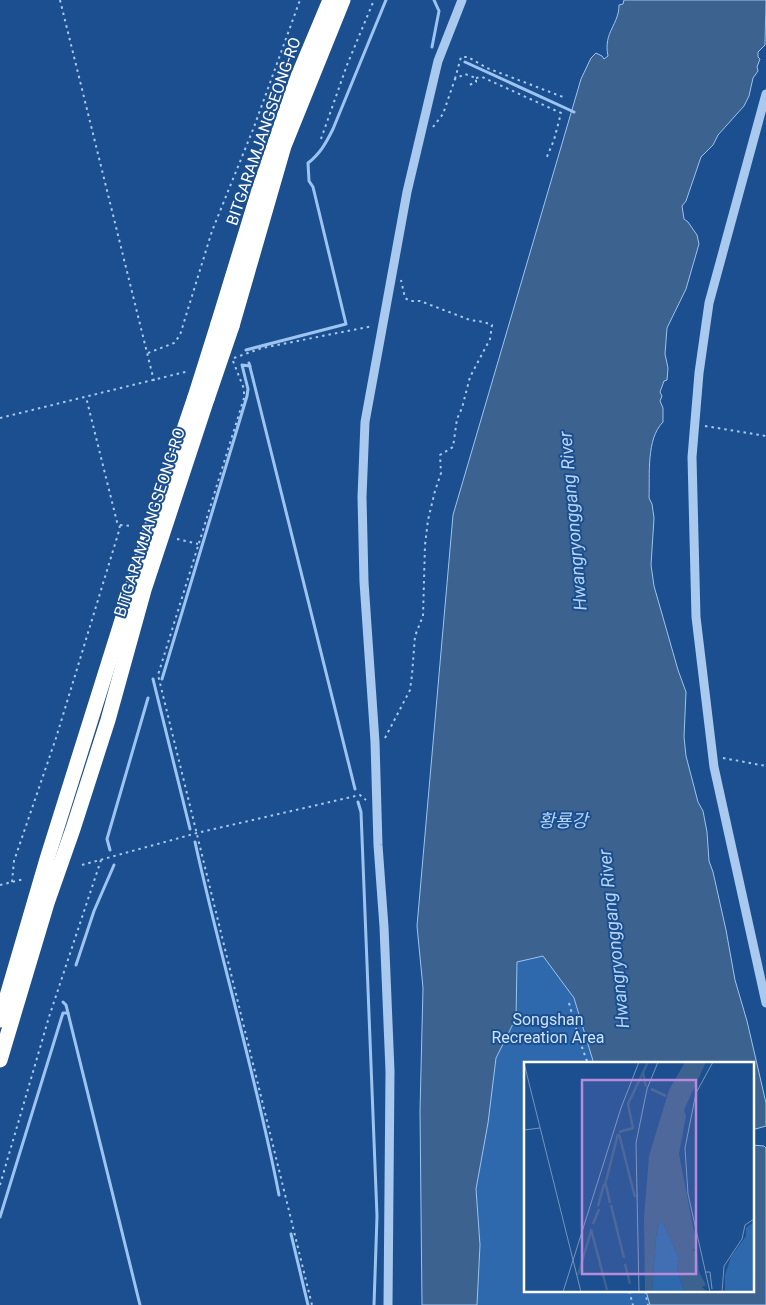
<svg xmlns="http://www.w3.org/2000/svg" width="766" height="1305" viewBox="0 0 766 1305" font-family="Roboto,'Noto Sans KR',sans-serif">
	<rect width="100%" height="100%" fill="#1b4f8f"/>
	<polygon fill="#2e69ad" points="543,956 574,998 594,1064 525,1064 525,1291 646,1291 650,1305 477,1305 480,1245 476,1189 488,1123 496,1058 516,1018 517,962"/>
	<g fill="#3c6290" stroke="#9cc4f0">
		<path d="M624 0H766L765 45 758 52V57L760 59 757 67 758 71 753 78 749 96 744 106 718 135 713 145 701 157 686 201 682 206 684 219 688 222 697 235 699 244 686 289 667 328 665 354 668 368 667 380 664 381 660 392 662 396 660 401 663 408V422C646 439 650 475 649 498L652 504 654 518 651 565 654 586 678 670 686 692 684 737 686 756 698 802 703 811 707 832 709 861 713 872 726 930 735 980 747 1021 766 1103V1126L752 1130V1064H594L574 998 543 956 517 962 516 1018 496 1058 488 1123 476 1189 480 1245 477 1305H422L420 1111 423 988 417 926 453 515 581 79 591 58 596 53 602 56 604 59 608 56C603 32 619 25 619 5L623 4Z"/>
		<polygon points="752,1145 764,1146 766,1148 766,1305 650,1305 646,1291 752,1291"/>
	</g>
	<g fill="none" stroke-linecap="round" stroke-linejoin="round">
		<g stroke="#9cc4f0" stroke-width="3">
			<polyline points="432,47 439,11 434,0"/>
			<polyline points="465,62 574,112"/>
			<path d="M246 350 346 324 313 187 309 181 308 163C320 154 326 143 333 129L386 0"/>
			<polyline points="249,363 355,789"/>
			<polyline points="153,679 190,829"/>
			<polyline points="162,679 247,396 248,389 242,365 250,366"/>
			<polyline points="358,802 361,812 377,1216 374,1305"/>
			<path d="M195 842C221 960 256 1076 279 1195"/>
			<polyline points="110,850 107,839 148,698"/>
			<polyline points="76,965 94,911 114,865"/>
			<polyline points="63,1002 66,1005 140,1305"/>
			<polyline points="0,1217 62,1016 63,1013 68,1013"/>
			<polyline points="291,1234 308,1305"/>
		</g>
		<g stroke="#a9c9ee" stroke-width="2" stroke-dasharray="2.5 4" stroke-linecap="butt">
			<polyline points="60,0 154,381"/>
			<polyline points="476,78 482,77 561,113 554,140 546,159"/>
			<polyline points="455,79 461,57 468,57 487,68 563,97"/>
			<polyline points="433,127 443,114 455,79 465,74 476,78 476,82 467,86"/>
			<polyline points="321,139 347,65 374,0"/>
			<polyline points="148,353 174,343 180,335 212,231 254,127 300,0"/>
			<polyline points="234,358 262,348 373,326"/>
			<polyline points="233,361 244,389 244,398 158,675 312,1305"/>
			<polyline points="0,418 189,371"/>
			<polyline points="705,426 766,436"/>
			<polyline points="120,525 131,526"/>
			<polyline points="177,539 198,544"/>
			<polyline points="385,738 410,690 412,675 415,636 423,616 425,545 428,520 435,491 441,473 440,455 453,447 457,419 462,408 470,377 490,339 492,325 484,322 470,320 420,301 410,301 405,298 401,280"/>
			<polyline points="723,758 766,766"/>
			<polyline points="82,865 197,833 360,795 366,800"/>
			<polyline points="12,882 14,861 56,738 119,531 120,525 117,522 86,397"/>
			<polyline points="0,885 24,879"/>
			<polyline points="569,1003 579,1039 588,1064"/>
			<polyline points="0,1185 49,1017 101,860"/>
			<polyline points="629,1291 633,1305"/>
			<polyline points="645,1291 648,1305"/>
		</g>
		<g stroke="#a9c9ee" stroke-width="9">
			<polyline points="766,94 709,303 699,373 692,457 696,617 714,767 766,1003"/>
			<polyline points="388,1305 390,1071 384,927 378,845 375,742 364,582 362,497 365,422 407,192 438,61 462,0"/>
		</g>
		<g stroke="#fff" stroke-width="15">
			<polyline points="218,324 259,190 297,79 330,0"/>
			<polyline points="232,326 284,146 343,0"/>
			<polyline points="0,1020 47,859 156,512 195,397"/>
			<polyline points="0,1060 47,903 73,829 108,720 144,590 207,399"/>
		</g>
		<g stroke="#fff" stroke-width="15">
			<polyline points="195,397 218,324"/>
			<polyline points="207,399 232,326"/>
		</g>
	</g>
	<g text-anchor="middle" stroke-width="4" stroke-linejoin="round" paint-order="stroke">
		<g font-size="16" fill="#fff" stroke="#1b4f8f">
			<text transform="translate(263 131) rotate(-71)" y="6">BITGARAMJANGSEONG-RO</text>
			<text transform="translate(149 522) rotate(-72)" y="6">BITGARAMJANGSEONG-RO</text>
		</g>
		<g font-size="16" fill="#cfe3fa" stroke="#1b4f8f">
			<text x="548" y="1025">Songshan<tspan x="548" dy="18">Recreation Area</tspan></text>
		</g>
		<g font-size="18" font-style="italic" fill="#b5d3f5" stroke="#1b4f8f">
			<text transform="translate(573 521) rotate(-95)" y="6">Hwangryonggang River</text>
			<text x="563" y="827">황룡강</text>
			<text transform="translate(614 939) rotate(-96)" y="6">Hwangryonggang River</text>
		</g>
	</g>
	<g transform="translate(524 1062)">
		<rect width="230" height="230" fill="#1b4f8f"/>
		<path d="M139 160 155 196 153 206 160 230H128L132 175 135 161ZM230 160V230H201V213L207 195 222 174V166Z" fill="#2e69ad"/>
		<path d="M161 0H182L160 48 162 54 155 92 173 185 168 188 173 190 175 210 182 223 178 225 182 229 160 230 153 206 155 196 139 160 135 161 132 175 128 230H121L120 156 125 94 145 28Z" fill="#3c6290"/>
		<path fill="none" stroke="#3c6290" stroke-width="2.5" d="M119 10 122 25M127 27 142 34M95 70 109 66 104 42 124 0M95 72 111 135M81 119 86 141M82 119 94 72M87 143 100 196M74 144 80 122M69 162 75 147M67 167 83 228M101 202 106 222M54 213 67 169"/>
		<path fill="none" stroke="#7695bc" stroke-width="1" d="M0 1 57 230M0 68 16 66M182 210H186L188 227M39 230 97 46 115 0M115 230 112 81 123 27 134 0M186 230 164 132 161 86 172 31 189 0M198 230 200 204 218 177 221 163 230 157"/>
		<path fill="#b68bdc" fill-opacity="0.15" stroke="#b68bdc" stroke-width="2.5" d="M58 18H172V212H58Z"/>
		<rect width="230" height="230" fill="none" stroke="#fff" stroke-width="2.5"/>
	</g>
</svg>
